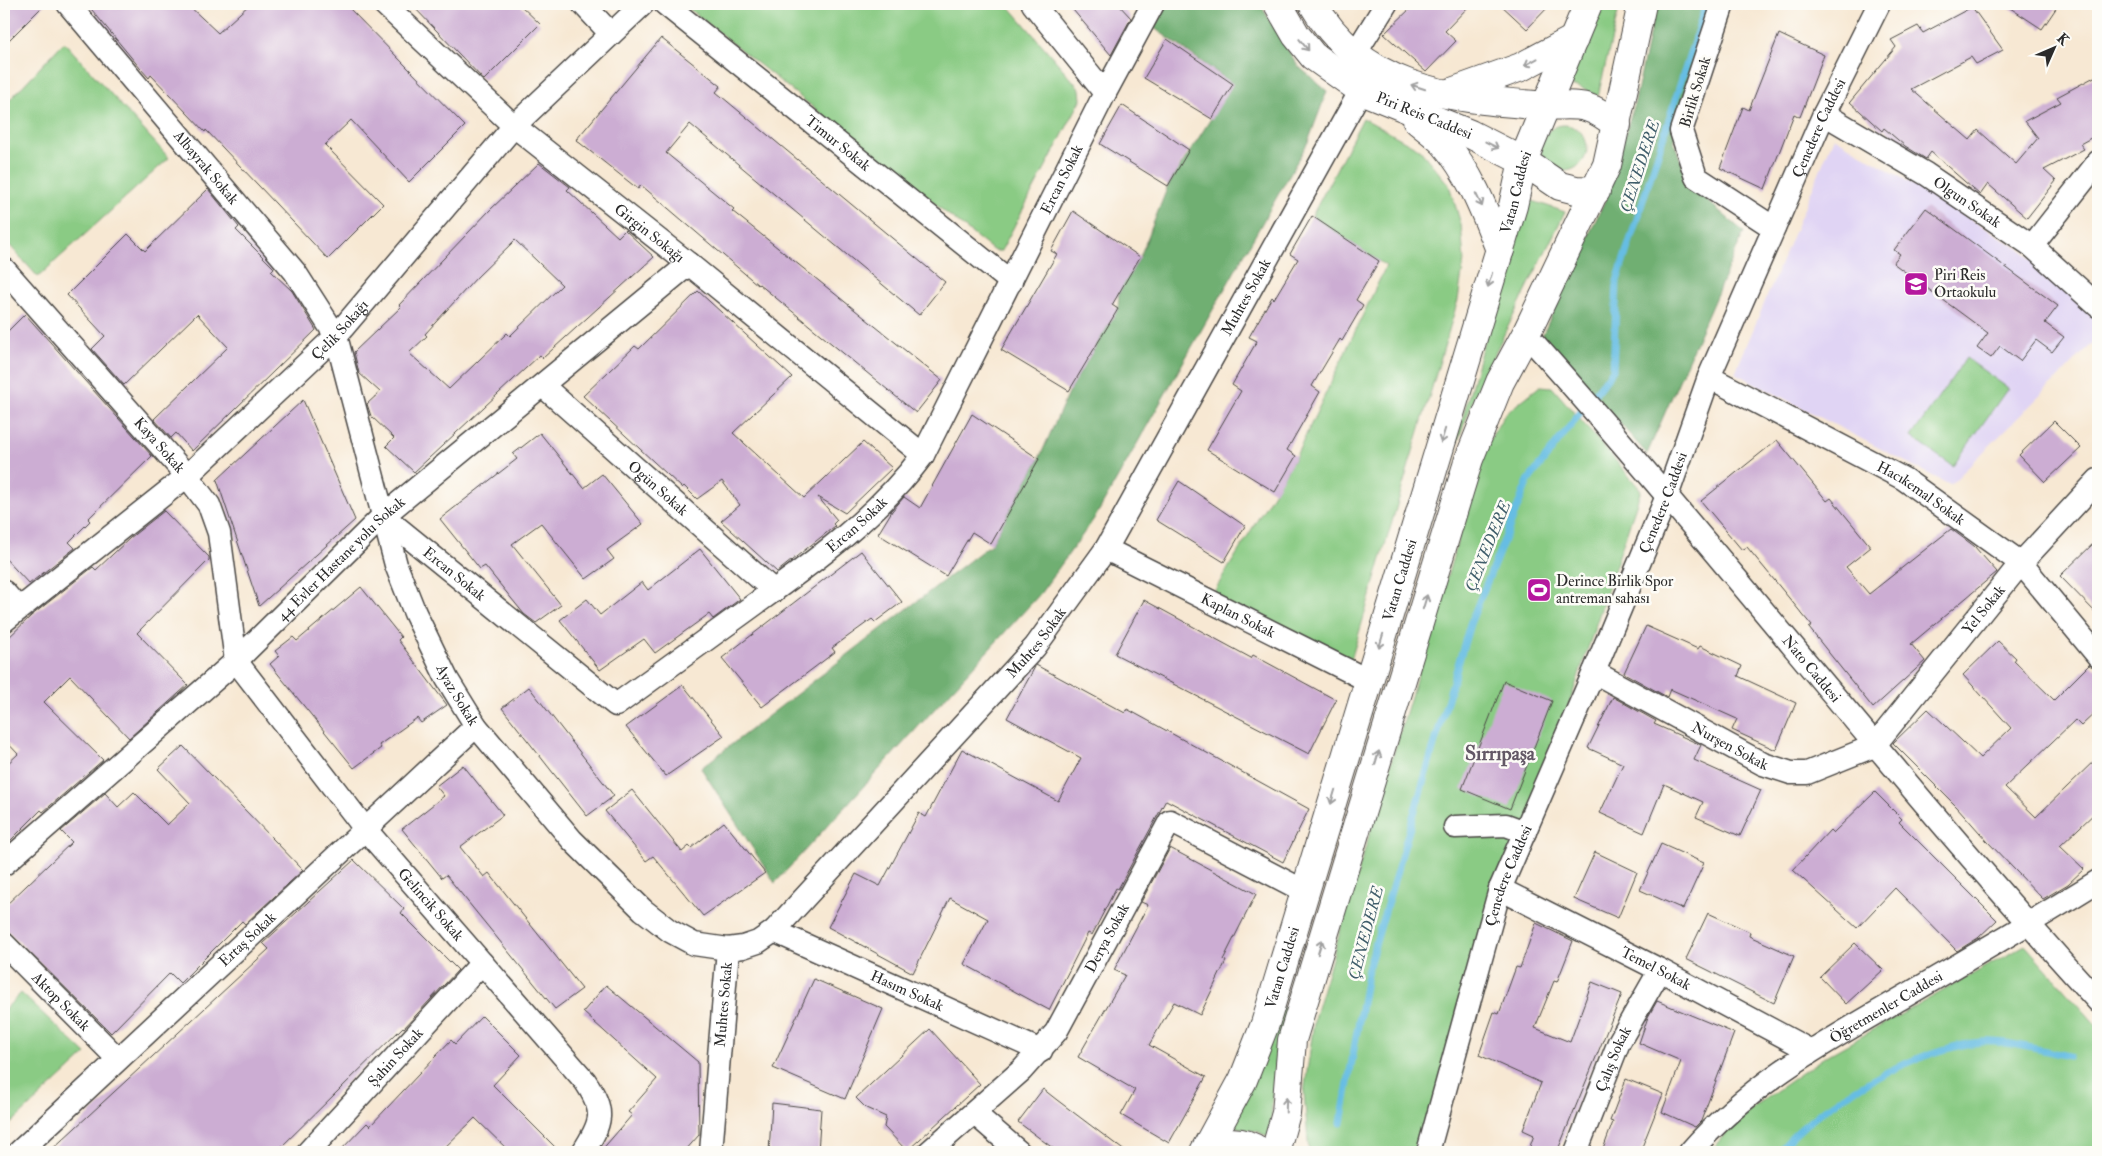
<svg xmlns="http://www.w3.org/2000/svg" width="2102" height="1156" viewBox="0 0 2102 1156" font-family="'IM FELL Double Pica',serif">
	<rect width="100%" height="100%" fill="#fdfcf7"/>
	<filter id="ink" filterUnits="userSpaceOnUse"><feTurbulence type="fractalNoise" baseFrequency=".02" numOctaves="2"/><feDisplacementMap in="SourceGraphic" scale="10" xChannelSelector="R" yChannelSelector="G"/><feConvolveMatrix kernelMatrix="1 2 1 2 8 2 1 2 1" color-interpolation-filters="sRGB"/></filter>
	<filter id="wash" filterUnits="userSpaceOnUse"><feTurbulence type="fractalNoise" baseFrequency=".0096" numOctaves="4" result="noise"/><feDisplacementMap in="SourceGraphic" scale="20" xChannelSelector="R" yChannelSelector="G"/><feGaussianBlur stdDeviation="1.12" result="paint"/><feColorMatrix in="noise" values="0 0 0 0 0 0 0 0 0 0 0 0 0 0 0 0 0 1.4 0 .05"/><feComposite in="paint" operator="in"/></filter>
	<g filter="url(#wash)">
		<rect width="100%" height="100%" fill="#f7e8d3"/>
		<polygon fill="#e0d4f4" points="1834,137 2020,249 2098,319 2098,338 1950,485 1735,373"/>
		<g fill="#8acb84" stroke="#5a7b58">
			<polygon points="683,4 1007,4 1080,89 1081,100 1001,251 994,251"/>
			<polygon points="1595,4 1620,4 1598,96 1579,87 1562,84"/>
			<polygon points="64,42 169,158 38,277 4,239 4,106"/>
			<polygon points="1363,118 1419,149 1449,185 1461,224 1464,260 1458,300 1348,670 1209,600 1296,456 1386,266 1312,216"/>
			<circle cx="1564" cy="148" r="23"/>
			<polygon points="1524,198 1565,212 1479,385 1451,459"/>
			<polygon points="1966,358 2008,388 1953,466 1911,437"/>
			<polygon points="1540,386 1552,387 1641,490 1419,1152 1309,1152 1304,1093 1315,1015 1487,444 1505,414"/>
			<polygon points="2025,945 2098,1027 2098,1152 1710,1152 1738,1118 1823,1058"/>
			<polygon points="21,993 86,1054 4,1130 4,1010"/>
			<path d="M1281 1006 1287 1010C1277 1054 1267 1095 1274 1141L1259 1132 1231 1126Z"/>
		</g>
		<g fill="#6faf72" stroke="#4d6d4e">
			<polygon points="1153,4 1260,4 1298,66 1327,91 1308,142 1096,516 1040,594 775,883 701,768 991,544 1039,459 1069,391 1118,309 1119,292 1140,257 1168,186 1233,84 1143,20"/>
			<polygon points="1656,4 1720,4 1674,142 1690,186 1744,232 1647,454 1542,336 1606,198 1635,101"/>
		</g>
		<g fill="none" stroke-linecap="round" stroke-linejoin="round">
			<g stroke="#66bde3" stroke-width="7">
				<polyline points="1341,1123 1368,969 1470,624 1528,481 1613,370 1617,281 1706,4"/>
				<path d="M1779 1152C1817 1103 1919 1047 1982 1042 2006 1040 2044 1051 2069 1056"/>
			</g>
		</g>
		<g id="blocks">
			<g fill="#ccadd3" fill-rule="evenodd">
				<polygon points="4,4 45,4 4,45"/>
				<polygon points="87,4 187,4 218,33 250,4 345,4 465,126 409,182 351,120 325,145 383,204 328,259 206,130 205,132 151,75 149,78 140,68"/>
				<polygon points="411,4 519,4 540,24 484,80"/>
				<polygon points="1068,4 1118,4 1131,18 1111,55"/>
				<polygon points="1415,4 1471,4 1445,31 1456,41 1426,72 1384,34"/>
				<polygon points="1500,4 1551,4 1527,29"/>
				<polygon points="2004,4 2059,4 2042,29"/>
				<polygon points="1972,7 2003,50 1976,64 1971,57 1911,89 1970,140 1978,130 2016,164 2038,138 2025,121 2061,102 2057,97 2098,75 2098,134 2080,144 2084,149 2044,170 2056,181 2027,218 1988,184 1980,195 1931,152 1926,159 1905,146 1884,128 1882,131 1850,102 1896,47 1891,40 1918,26 1923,33"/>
				<polygon points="1779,34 1824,55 1800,117 1794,114 1765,189 1720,168 1743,107 1749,110"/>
				<polygon points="661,38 721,86 716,92 945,282 919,315 690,124 666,153 734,209 732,211 942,380 916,413 759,284 758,285 641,185 638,189 576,140"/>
				<polygon points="1167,39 1233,84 1212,119 1144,78"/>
				<polygon points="1122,105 1189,150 1168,186 1100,144"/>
				<path d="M539 163 570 187 567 190 618 237 625 230 654 257 543 358 540 355 414 472 386 446 394 438 371 416 367 404 380 392 359 373 354 352 401 307 399 305 490 210ZM515 240 562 285 510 336 507 333 449 389 409 353 427 336 425 334 477 277Z"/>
				<polygon points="208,189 239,227 236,230 274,268 271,271 292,291 316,330 192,451 176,433 171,438 154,419 228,347 197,314 124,385 92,349 105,336 67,295 128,234 145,251"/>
				<polygon points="1926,208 2058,306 2045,323 2064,337 2052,352 2036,340 2020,361 2000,346 1991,358 1977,348 1988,333 1893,263 1900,254 1894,250"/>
				<polygon points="1073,211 1140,257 1112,305 1118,309 1069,391 1001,350 1057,254 1051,251"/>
				<polygon points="1312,216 1379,261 1356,300 1363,305 1342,341 1340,339 1312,386 1320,392 1287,450 1296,456 1275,492 1207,450 1241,391 1232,385 1257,341 1249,337 1272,297 1274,299 1298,259 1290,254"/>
				<polygon points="698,291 792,377 733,433 804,498 863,442 892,468 845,513 818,497 837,520 833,524 835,526 777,572 721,521 740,505 722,481 697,499 684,486 682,488 583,396 635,346 639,349"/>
				<polygon points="25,314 152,456 88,519 90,521 69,542 75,548 29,584 4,557 4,335"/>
				<polygon points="303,400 355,520 259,606 217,480"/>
				<polygon points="972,414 1039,459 991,544 972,532 946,576 878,534 892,511 904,497 920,508"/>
				<polygon points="2054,421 2081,448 2045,482 2019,455"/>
				<polygon points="540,433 584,488 602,474 643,524 607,550 614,559 586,579 541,523 512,544 561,605 536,623 524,614 485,566 480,569 440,519 517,459 513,454"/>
				<polygon points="1777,440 1827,501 1831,498 1871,547 1846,567 1869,594 1951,529 1974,546 1997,572 1911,644 1925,661 1873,708 1809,628 1812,626 1747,547 1742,550 1701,501"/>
				<polygon points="1179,481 1245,526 1224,562 1156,520"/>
				<polygon points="164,511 209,557 209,560 137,633 188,685 129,738 70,676 44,702 103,760 43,812 41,810 4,847 4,767 18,754 4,739 4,642 31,616 93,567 96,570 130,538"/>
				<polygon points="2098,539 2098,615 2060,576"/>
				<polygon points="700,549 740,599 713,619 709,614 655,653 644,639 600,670 560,620 587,599 600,615 642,582 648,590"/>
				<polygon points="861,551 902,602 875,622 872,619 832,648 835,652 762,707 722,658"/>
				<polygon points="361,587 401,637 398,640 447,705 421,723 417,718 379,745 381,748 354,768 270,664 279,656 275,651 293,637 297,641"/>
				<polygon points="1144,600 1251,658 1253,655 1336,700 1309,754 1115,654"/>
				<polygon points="1646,626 1698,649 1700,646 1742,666 1738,676 1796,703 1776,750 1732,730 1737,719 1670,689 1667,697 1624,673"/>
				<polygon points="1998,641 2016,658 2014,661 2054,700 2089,665 2098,669 2098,710 2081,726 2075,720 2005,787 2036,817 2098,757 2098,810 2060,846 2084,869 2068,884 2043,899 1987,841 1957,807 1893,743 1928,709 1980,758 2011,728 1963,675"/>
				<polygon points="1036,665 1125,713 1127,709 1309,809 1283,862 1166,800 1118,889 1116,888 1092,935 1088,933 1049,1010 964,964 988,919 950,898 913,973 828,927 856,874 880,886 919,813 926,817 962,749 1058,801 1081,758 1007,718"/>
				<polygon points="1504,681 1552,701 1510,809 1462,789"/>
				<polygon points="683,685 724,736 666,776 626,727"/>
				<polygon points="529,687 614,796 587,816 502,708"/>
				<polygon points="1613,697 1656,721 1654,724 1701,745 1694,760 1761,790 1740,836 1696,817 1703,802 1664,784 1644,833 1600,813 1623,764 1588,748"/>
				<polygon points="183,746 303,870 245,924 242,921 180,983 170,973 111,1033 4,927 4,907 72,842 61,831 105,793 118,807 134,792 167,825 190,803 158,769"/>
				<polygon points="463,765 503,815 460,847 484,877 489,873 582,989 555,1009 446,875 442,878 402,829 444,796 436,786"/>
				<polygon points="632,790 682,852 689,846 691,848 724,822 765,873 703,916 653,856 646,861 605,811"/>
				<polygon points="1875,792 1902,819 1899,822 1997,920 1978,938 1957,951 1895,888 1857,928 1793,870 1830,830 1833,833"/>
				<polygon points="1661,844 1704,863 1683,909 1640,890"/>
				<polygon points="1170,848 1256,894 1223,960 1226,961 1200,1015 1174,1002 1149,1045 1206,1077 1169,1143 1121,1115 1135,1090 1078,1057 1125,975 1114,970 1148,905 1141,902"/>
				<polygon points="1595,852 1637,872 1618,918 1574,899"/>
				<polygon points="354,860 404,909 401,913 458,970 404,1028 403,1027 276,1152 49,1152 269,949 263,943"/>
				<polygon points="1708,913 1750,932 1749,936 1794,956 1774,1003 1686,959"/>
				<polygon points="1536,923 1573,941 1557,982 1554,981 1535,1028 1570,1042 1592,982 1622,994 1557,1152 1528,1152 1534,1135 1523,1130 1541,1083 1479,1055 1494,1012 1499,1014 1516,967 1520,968"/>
				<polygon points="1855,943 1883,970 1846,1004 1820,977"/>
				<polygon points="814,979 883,1009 845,1099 773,1068"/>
				<polygon points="606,985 698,1062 699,1135 684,1152 600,1152 632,1115 628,1112 657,1079 583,1012"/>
				<polygon points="1657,1001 1734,1033 1701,1121 1695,1127 1662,1112 1681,1061 1639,1043 1648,1017"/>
				<polygon points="482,1016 521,1055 493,1085 560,1152 510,1152 475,1118 440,1152 339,1152 367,1123 370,1126 451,1040 455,1044"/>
				<polygon points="930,1029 980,1084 907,1151 884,1127 886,1117 866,1108 856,1098"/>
				<polygon points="1626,1079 1663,1094 1640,1152 1602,1152 1613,1122 1610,1121"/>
				<polygon points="1043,1089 1057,1100 1126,1152 1058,1152 1018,1122"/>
				<polygon points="772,1103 821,1109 818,1152 769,1152"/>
			</g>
		</g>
	</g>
	<g filter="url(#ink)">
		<use href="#blocks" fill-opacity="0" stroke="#4a4744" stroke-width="1"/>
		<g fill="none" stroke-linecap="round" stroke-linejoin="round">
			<defs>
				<g id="minor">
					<path id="s1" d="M68 4 295 272 336 336 396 565 415 613 447 679 476 726 572 840 643 910 670 931 694 944 728 949 743 947 758 942 774 931 1035 647 1106 549 1361 90"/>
					<path id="s2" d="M384 4 514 126 689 264 923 455"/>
					<polyline points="583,4 611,34"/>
					<path id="s3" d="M665 4 1011 282"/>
					<polyline points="1033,4 1105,93"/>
					<polyline points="1723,4 1681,131 1696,177 1774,228"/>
					<polyline points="1355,54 1386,4"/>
					<path id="s4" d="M1824 114 1926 174 2032 246 2098 306"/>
					<polyline points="2032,246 2098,162"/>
					<path id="s5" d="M4 269 187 476 209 505 219 533 236 661"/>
					<path id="s6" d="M1526 334C1722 552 1900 785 2098 1001"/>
					<path id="s7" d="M1709 377 1904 479 2021 563 2098 656"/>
					<path id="s8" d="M543 386 774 591"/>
					<path id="s9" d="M383 516 616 705C663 671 711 636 758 602 818 559 878 515 923 455L1105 93 1153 4"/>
					<path id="s10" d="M1106 549 1369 681"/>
					<polyline points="4,592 18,608"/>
					<path id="s11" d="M4 621 187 476 336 336 514 126 643 4"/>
					<path id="s12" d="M236 661 366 830 585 1081C606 1112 602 1122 583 1152"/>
					<path id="s13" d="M1594 672 1763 764 1791 773H1807L1874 746 2021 563 2098 480"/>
					<polyline points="1455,827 1506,825 1525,832"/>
					<path id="s14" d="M4 864 236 661 383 516 689 264"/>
					<path id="s15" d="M1500 889 1660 970 1811 1051"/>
					<path id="s16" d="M774 931 1041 1051"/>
					<path id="s17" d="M4 944 118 1059"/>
					<polyline points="974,1113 1019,1152"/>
					<path id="s18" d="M19 1152 476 726"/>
					<path id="s19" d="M308 1152 482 963"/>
					<path id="s20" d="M711 1152 728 949"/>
					<path id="s21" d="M929 1152 1022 1070 1056 1032 1170 821 1304 891"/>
					<path id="s22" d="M1428 1152 1500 889 1594 672 1667 496 1709 377 1824 114 1879 4"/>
					<path id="s23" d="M1576 1152 1619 1042 1660 970"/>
					<path id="s24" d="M1690 1152C1748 1085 1824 1043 1900 999 1966 960 2033 922 2098 881"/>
				</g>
				<g id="major">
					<path id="s25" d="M1278 4 1296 35 1313 56 1361 90 1470 134 1523 161 1560 186 1576 190 1596 191"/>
					<path d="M1313 4C1362 89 1446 98 1535 105 1575 108 1582 97 1617 125"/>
					<polyline points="1449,93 1521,67 1574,39"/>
					<path d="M1417 120C1426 128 1436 135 1444 143 1471 174 1485 212 1500 250"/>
					<path id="s26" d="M1204 1152 1243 1080 1265 1024 1513 206 1523 161 1588 4"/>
					<path d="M1206 1152C1224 1139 1243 1139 1261 1152"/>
					<polyline points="1275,1152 1286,1113 1292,1040 1469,459 1500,382 1526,334 1607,165 1642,4"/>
				</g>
			</defs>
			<use href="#minor" stroke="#4a4744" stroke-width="25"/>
			<use href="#major" stroke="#4a4744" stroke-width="30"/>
			<use href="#minor" stroke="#fff" stroke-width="22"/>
			<use href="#major" stroke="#fff" stroke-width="28"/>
		</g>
		<defs><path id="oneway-shaft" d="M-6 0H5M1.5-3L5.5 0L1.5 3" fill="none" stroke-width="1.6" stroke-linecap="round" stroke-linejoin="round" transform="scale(1.25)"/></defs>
		<g stroke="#a0a0a0">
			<use href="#oneway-shaft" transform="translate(1304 45) rotate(51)"/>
			<use href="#oneway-shaft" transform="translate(1531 62) rotate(151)"/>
			<use href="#oneway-shaft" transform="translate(1418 87) rotate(-162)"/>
			<use href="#oneway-shaft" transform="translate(1492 145) rotate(27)"/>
			<use href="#oneway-shaft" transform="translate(1479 200) rotate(64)"/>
			<use href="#oneway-shaft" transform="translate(1490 280) rotate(107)"/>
			<use href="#oneway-shaft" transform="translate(1443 436) rotate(107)"/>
			<use href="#oneway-shaft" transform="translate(1425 602) rotate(-73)"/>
			<use href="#oneway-shaft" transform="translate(1381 641) rotate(107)"/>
			<use href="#oneway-shaft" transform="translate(1377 758) rotate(-73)"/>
			<use href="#oneway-shaft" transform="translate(1333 797) rotate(107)"/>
			<use href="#oneway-shaft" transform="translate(1320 947) rotate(-73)"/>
			<use href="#oneway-shaft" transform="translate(1286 1105) rotate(-88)"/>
		</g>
	</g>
	<defs>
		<symbol id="school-square" viewBox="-11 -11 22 22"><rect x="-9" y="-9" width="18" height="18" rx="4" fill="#b5179e" stroke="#fdfcf7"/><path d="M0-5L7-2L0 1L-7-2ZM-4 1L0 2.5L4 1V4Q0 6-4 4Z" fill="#fff"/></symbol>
		<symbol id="stadium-square" viewBox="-11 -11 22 22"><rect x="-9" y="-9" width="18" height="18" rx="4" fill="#b5179e" stroke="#fdfcf7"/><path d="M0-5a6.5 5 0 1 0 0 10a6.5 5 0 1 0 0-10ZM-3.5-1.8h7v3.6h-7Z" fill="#fff"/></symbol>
	</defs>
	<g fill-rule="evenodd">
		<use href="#school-square" x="1902" y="270" width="28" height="28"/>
		<use href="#stadium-square" x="1525" y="576" width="28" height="28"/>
	</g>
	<g text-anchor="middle" stroke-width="5" stroke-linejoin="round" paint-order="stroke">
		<g font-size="15" fill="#2b2b2b" stroke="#fdfcf7">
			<text transform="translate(1695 92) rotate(-73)" y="5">Birlik Sokak</text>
			<text dy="5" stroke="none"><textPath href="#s25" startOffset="190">Piri Reis Caddesi</textPath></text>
			<text dy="5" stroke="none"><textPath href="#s22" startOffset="1098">Çenedere Caddesi</textPath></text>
			<text dy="5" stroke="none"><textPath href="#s3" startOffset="222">Timur Sokak</textPath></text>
			<text dy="5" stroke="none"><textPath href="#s1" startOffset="214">Albayrak Sokak</textPath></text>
			<text dy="5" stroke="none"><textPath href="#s9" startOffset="1006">Ercan Sokak</textPath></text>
			<text dy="5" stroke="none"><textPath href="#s26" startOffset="1011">Vatan Caddesi</textPath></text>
			<text dy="5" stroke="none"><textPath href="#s4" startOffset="168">Olgun Sokak</textPath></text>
			<text dy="5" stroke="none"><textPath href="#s2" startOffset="351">Girgin Sokağı</textPath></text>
			<text dy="5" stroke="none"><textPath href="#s1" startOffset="2034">Muhtes Sokak</textPath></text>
			<text dy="5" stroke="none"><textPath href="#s11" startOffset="445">Çelik Sokağı</textPath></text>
			<text dy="5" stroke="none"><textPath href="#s5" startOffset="235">Kaya Sokak</textPath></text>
			<text dy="5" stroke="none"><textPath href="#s8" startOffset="154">Ogün Sokak</textPath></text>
			<text dy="5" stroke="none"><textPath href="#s7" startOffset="242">Hacıkemal Sokak</textPath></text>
			<text dy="5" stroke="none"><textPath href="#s22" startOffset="692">Çenedere Caddesi</textPath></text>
			<text dy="5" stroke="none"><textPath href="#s9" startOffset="601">Ercan Sokak</textPath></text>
			<text dy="5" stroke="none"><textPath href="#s14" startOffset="455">44 Evler Hastane yolu Sokak</textPath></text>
			<text dy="5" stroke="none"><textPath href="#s9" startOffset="92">Ercan Sokak</textPath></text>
			<text dy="5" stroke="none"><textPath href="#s26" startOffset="606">Vatan Caddesi</textPath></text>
			<text dy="5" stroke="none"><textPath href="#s13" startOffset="485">Yel Sokak</textPath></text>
			<text dy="5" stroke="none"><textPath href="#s10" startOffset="148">Kaplan Sokak</textPath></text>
			<text dy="5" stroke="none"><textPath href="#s1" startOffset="1629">Muhtes Sokak</textPath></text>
			<text dy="5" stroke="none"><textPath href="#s6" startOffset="440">Nato Caddesi</textPath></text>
			<text dy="5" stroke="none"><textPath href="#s1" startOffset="808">Ayaz Sokak</textPath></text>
			<text dy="5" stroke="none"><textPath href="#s13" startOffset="155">Nurşen Sokak</textPath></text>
			<text dy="5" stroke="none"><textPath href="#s22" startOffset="288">Çenedere Caddesi</textPath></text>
			<text dy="5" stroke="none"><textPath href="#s12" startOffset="312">Gelincik Sokak</textPath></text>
			<text dy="5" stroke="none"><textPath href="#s21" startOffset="282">Derya Sokak</textPath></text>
			<text dy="5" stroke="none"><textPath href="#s18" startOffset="312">Ertaş Sokak</textPath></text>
			<text dy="5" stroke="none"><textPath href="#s26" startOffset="201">Vatan Caddesi</textPath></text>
			<text dy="5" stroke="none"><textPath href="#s15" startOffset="175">Temel Sokak</textPath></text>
			<text dy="5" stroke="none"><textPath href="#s16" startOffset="146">Hasım Sokak</textPath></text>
			<text dy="5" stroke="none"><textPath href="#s17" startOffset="81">Aktop Sokak</textPath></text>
			<text dy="5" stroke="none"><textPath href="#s20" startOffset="148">Muhtes Sokak</textPath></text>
			<text dy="5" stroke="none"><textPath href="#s24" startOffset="245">Öğretmenler Caddesi</textPath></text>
			<text dy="5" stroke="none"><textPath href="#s19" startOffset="129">Şahin Sokak</textPath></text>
			<text dy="5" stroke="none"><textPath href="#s23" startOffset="100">Çalış Sokak</textPath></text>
		</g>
		<g font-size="15" fill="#2b2b2b" stroke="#fdfcf7" text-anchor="start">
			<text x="1934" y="280">Piri Reis<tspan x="1934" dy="17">Ortaokulu</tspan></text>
			<text x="1556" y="586">Derince Birlik Spor<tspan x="1556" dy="17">antreman sahası</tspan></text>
		</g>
		<g font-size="16" font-style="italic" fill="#405e6b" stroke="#fdfcf7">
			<text transform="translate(1639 166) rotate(-72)" y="6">ÇENEDERE</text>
			<text transform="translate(1487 546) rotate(-68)" y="6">ÇENEDERE</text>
			<text transform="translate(1365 933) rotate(-75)" y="6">ÇENEDERE</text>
		</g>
		<g font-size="20" font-weight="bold" fill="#635866" stroke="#fdfcf7">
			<text x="1500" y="760">Sırrıpaşa</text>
		</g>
	</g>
	<rect width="2102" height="1156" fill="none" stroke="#fdfcf7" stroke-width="20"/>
	<g transform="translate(2054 48) rotate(45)" stroke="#fdfcf7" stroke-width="4" paint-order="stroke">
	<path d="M0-4L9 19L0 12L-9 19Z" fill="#2b2b2b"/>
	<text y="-8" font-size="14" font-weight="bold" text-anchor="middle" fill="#2b2b2b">K</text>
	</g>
</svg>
